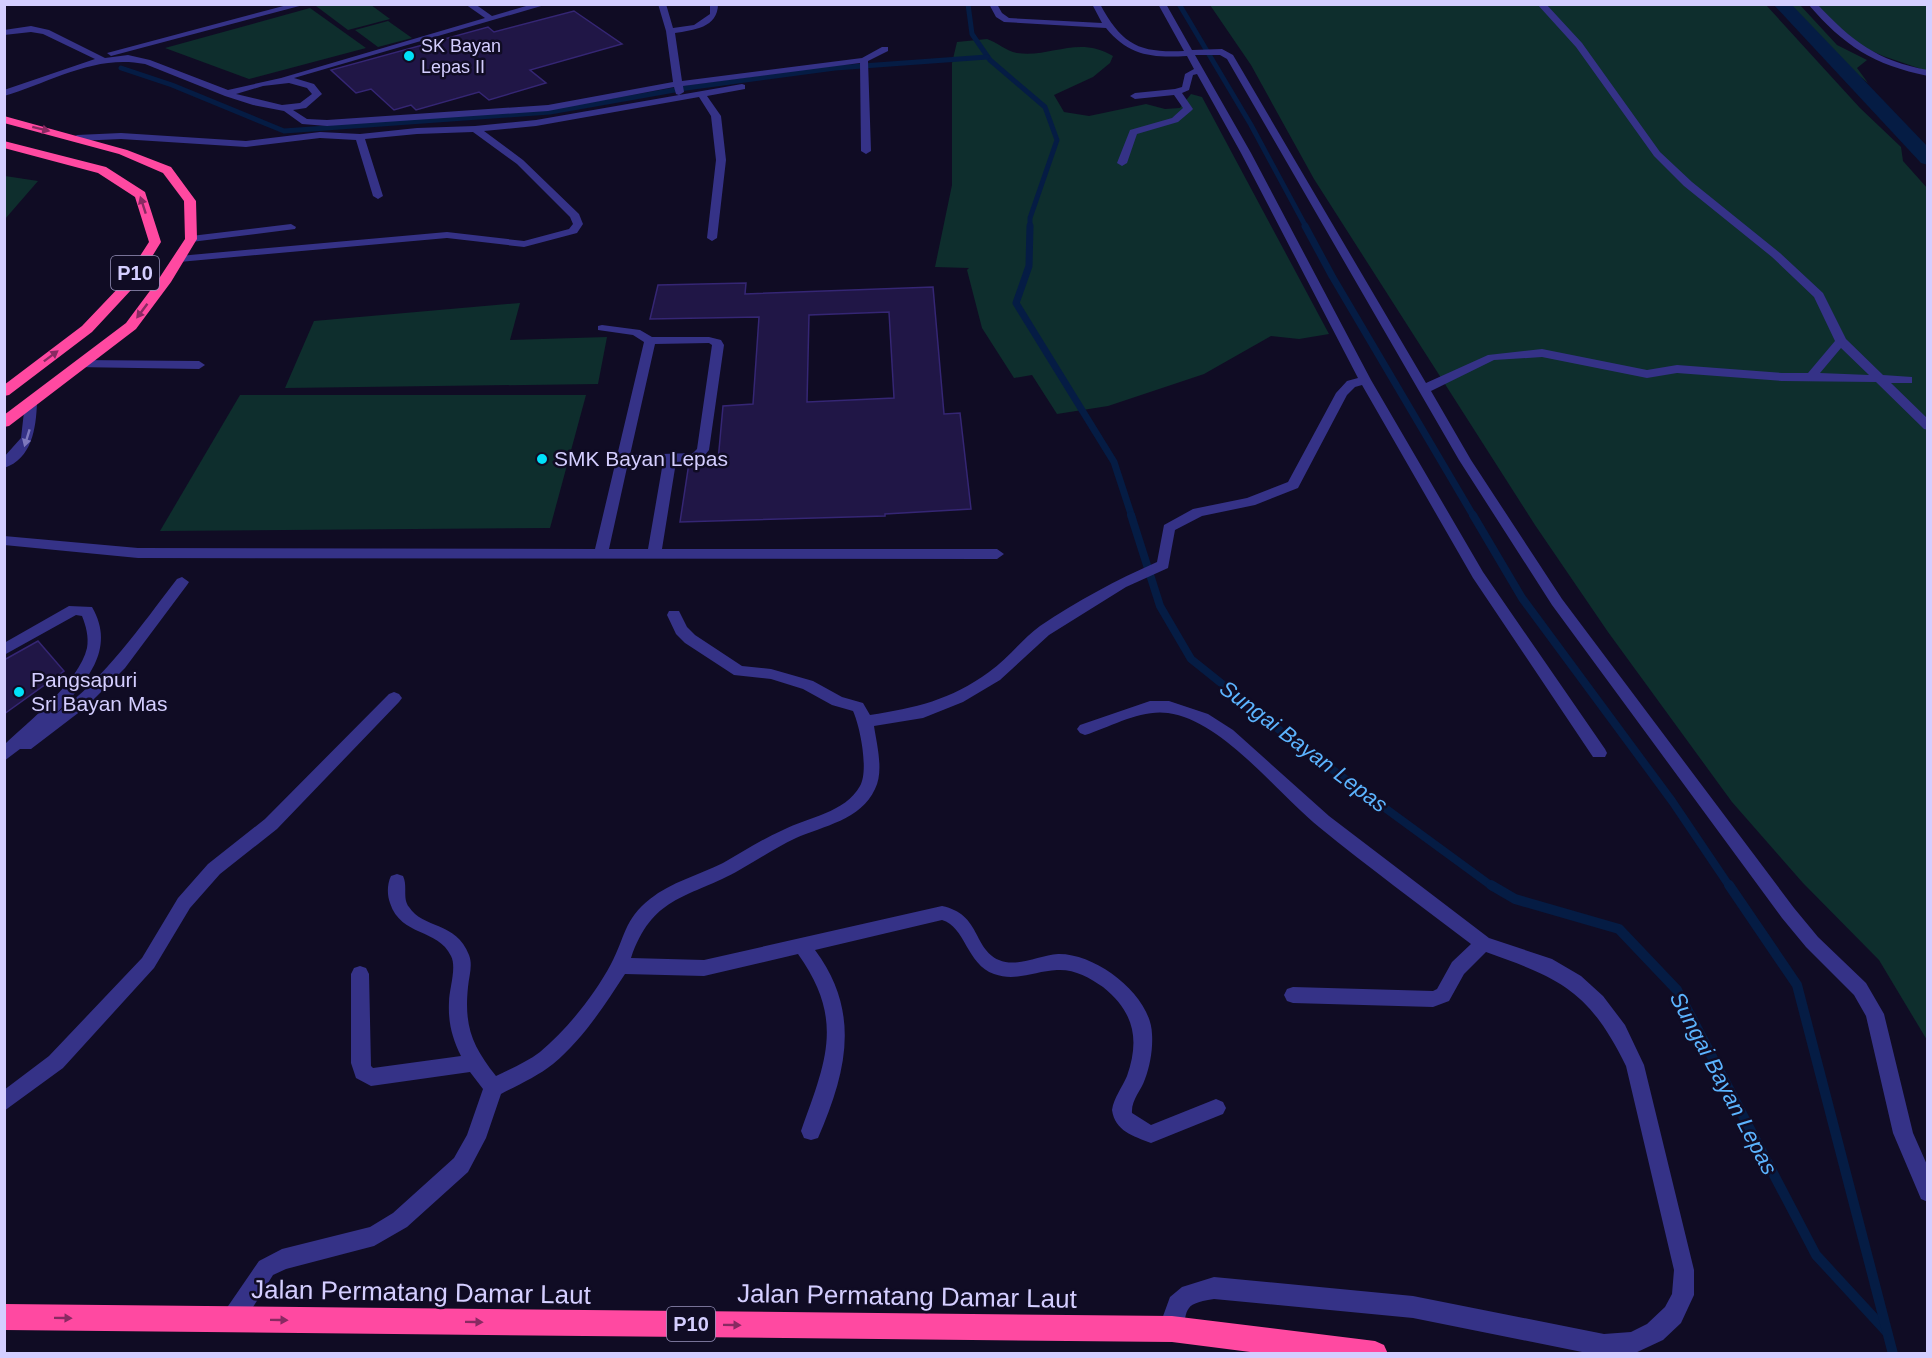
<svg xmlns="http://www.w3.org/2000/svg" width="1932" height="1358" viewBox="0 0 1932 1358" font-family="Arial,sans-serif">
	<rect width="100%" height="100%" fill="#100c24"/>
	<g fill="#0e2e2d">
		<polygon points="320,5 371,5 390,19 348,30 316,6"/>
		<polygon points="1210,5 1766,5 1860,108 1901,147 1903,161 1928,189 1927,1040 1879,960 1803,883 1732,802 1608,632 1535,525 1314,179 1251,65"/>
		<polygon points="1789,5 1800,5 1837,45 1867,60 1857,68 1868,83 1839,59"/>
		<polygon points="1814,5 1927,5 1927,71 1883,56 1850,41"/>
		<polygon points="310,8 366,48 249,79 165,48"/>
		<polygon points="388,21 412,38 378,47 355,30"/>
		<path d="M987 39C997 42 1006 51 1017 53 1051 58 1078 35 1113 56L1110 63 1093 77 1054 95 1064 112 1089 116 1146 104 1165 109 1180 108 1191 94 1202 97 1329 334 1299 339 1271 336 1204 374 1108 406 1057 414 1032 375 1014 378 982 328 967 270 969 268 935 267 952 185V63L957 42Z"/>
		<polygon points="5,176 38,181 5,219 4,176"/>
		<polygon points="520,303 510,340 607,337 598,384 285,388 314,321"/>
		<polygon points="240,395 586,395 550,528 160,531"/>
	</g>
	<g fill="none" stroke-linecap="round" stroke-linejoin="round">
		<g stroke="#051c44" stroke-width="5">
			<polyline points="968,4 972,34 990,60 1045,107 1057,140 1030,218 1030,227"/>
			<polyline points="1179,4 1251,125 1306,227"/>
			<polyline points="121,68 172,85 284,131 550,112 686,88 835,68 987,57"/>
		</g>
		<g stroke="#051c44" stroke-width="7">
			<polyline points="1030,226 1029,266 1016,303 1114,462 1132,517"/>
			<polyline points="1305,226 1332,276 1474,517"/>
		</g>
		<g stroke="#051c44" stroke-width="8">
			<polyline points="1131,515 1160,606 1191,659 1292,740 1493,887"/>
			<polyline points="1473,515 1522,598 1672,801 1730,887"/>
		</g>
		<g stroke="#051c44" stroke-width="10">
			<polyline points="1491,885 1515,899 1619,929 1677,990 1816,1255 1887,1332"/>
			<polyline points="1729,885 1797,985 1893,1354"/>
		</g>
		<polygon fill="#051c44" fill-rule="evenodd" points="1773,4 1791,4 1928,147 1928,165 1921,163"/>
	</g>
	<g fill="#201646" stroke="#352674" stroke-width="1.5" fill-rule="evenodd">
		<polygon points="574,11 622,44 530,70 546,83 489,100 479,92 416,110 411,105 394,110 371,89 356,93 331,70 488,27 494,32"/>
		<path d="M746 283 745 294 933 287 944 414 960 413 971 509 885 514V516L680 522 689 463 718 461 723 406 753 404 759 317 650 319 658 285ZM889 312 894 398 807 402 809 315Z"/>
		<polygon points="38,641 64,671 4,714 4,660"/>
	</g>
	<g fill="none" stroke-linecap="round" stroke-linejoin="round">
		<g fill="#353287" fill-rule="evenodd">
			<polygon points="291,4 307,4 111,56 107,53"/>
			<path d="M465 4H475L492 16 533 4H548L294 78 314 84 322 94 306 108 293 110 307 119 327 120 548 105 673 82 666 31 658 4H666L673 28 694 25 710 14V4H718C718 28 693 30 675 33L682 81 862 58 882 47H888V51L868 61 871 151 866 154 861 151 860 63 683 86 684 92 679 95 676 94 674 87 548 111 327 126 302 124 284 111 253 105 225 96 145 64C95 54 51 82 4 96V90L95 59 43 34 31 32 4 35V30L31 26 49 30 105 58 128 55 150 60 228 90 281 78 485 18ZM289 83 307 88 312 94 300 103 282 105 236 94 263 86Z"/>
			<path d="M989 4H997L1002 13 1009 18 1102 23 1092 4H1100C1122 45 1139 53 1184 51L1158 4H1166L1192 50 1222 49 1233 55 1426 383 1488 355 1542 349 1647 370 1677 365 1782 373H1808L1835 341 1814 297 1772 257 1684 186 1654 156 1576 47 1537 4H1546L1582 43 1660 152 1692 182 1780 253 1823 293 1846 339 1883 375 1912 377V383H1891L1928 419V430L1924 429 1876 382 1782 381 1677 373 1647 378 1542 357 1494 360 1431 391 1471 460 1562 599 1794 908 1818 937 1866 983 1884 1014 1913 1133 1928 1167V1202L1921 1199 1893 1133 1866 1016 1854 995 1806 947 1782 918 1552 605 1459 460 1227 59 1220 55H1195L1251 153 1371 380 1483 572 1605 749 1607 753 1605 757H1593L1473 578 1362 385 1355 387 1347 395 1298 488 1255 505 1202 516 1175 530 1168 568 1126 587 1049 635 1000 680 963 702 923 718 874 726C877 746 884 771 875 789 861 820 823 826 796 838 775 848 756 861 736 872 685 899 652 897 631 958L704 960 942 906C981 914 973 949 999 960 1017 968 1040 955 1058 954 1096 953 1151 995 1152 1034 1153 1049 1150 1066 1145 1079 1141 1091 1131 1100 1132 1113L1151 1125 1216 1099 1223 1102 1226 1108 1223 1114 1151 1143C1133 1136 1115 1131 1112 1110 1114 1097 1122 1088 1127 1076 1140 1039 1134 1012 1103 987 1089 977 1074 969 1057 970 1035 971 1016 982 994 974 967 965 965 926 942 920L815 950C861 1012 847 1071 818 1138L811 1140 804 1138 801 1131C826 1061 845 1020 798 954L704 976 625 974C604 1006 583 1039 553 1064 538 1076 518 1085 501 1094L486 1138 468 1172 407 1227 374 1246 286 1269 273 1275 240 1328 232 1331 224 1328 221 1320 224 1312 259 1261 282 1249 370 1227 393 1213 454 1158 467 1135 483 1089 470 1072 371 1086 356 1078 351 1063V974L354 968 360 966 366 968 369 974 371 1066 373 1068 461 1056C452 1038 448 1022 449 1002 449 989 457 968 451 956 438 928 401 937 390 903 387 895 387 884 391 876L397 874 403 876C408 886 402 898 409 907 423 929 456 921 469 955 473 965 469 976 468 987 464 1026 472 1046 496 1076 510 1069 527 1062 540 1052 568 1028 594 996 611 964 625 938 624 919 650 899 671 882 699 875 723 863 743 852 762 839 783 830 808 817 845 813 860 786 869 771 860 726 853 711L832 705 803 689 771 679 734 675 685 643 676 634 667 615 669 611H679L687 627 695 635 742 666 771 669 813 681 842 697 863 703 870 715C915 708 951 700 989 672 1008 659 1022 639 1040 626 1077 601 1116 580 1157 562L1164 525 1193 509 1247 498 1288 482 1336 393 1347 381 1358 378 1241 153 1197 74 1193 75 1189 90 1182 93 1193 109 1191 111 1178 122 1137 134 1127 163 1122 166 1117 163 1130 130 1172 118 1183 108 1174 95 1135 99 1130 96 1135 93 1175 89 1182 87 1185 74 1194 69 1187 56C1152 58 1129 56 1106 28L1004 22 996 17ZM1841 348 1869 375 1820 373Z"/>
			<path d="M1808 4H1817C1852 41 1877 61 1928 70V76C1874 65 1844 46 1808 4Z"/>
			<polygon points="742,84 745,85 745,89 707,96 721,116 726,160 717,238 712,241 707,238 716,160 711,116 699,97 536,126 484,131 523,160 579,214 583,224 577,233 524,247 447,238 179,262 174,259 179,256 447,232 524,241 569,229 573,224 570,217 517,164 473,132 417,134 365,139 383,196 378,199 373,196 356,140 320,138 246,147 121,139 77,141 72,138 77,135 121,133 246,141 320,132 360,134 417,128 475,126 536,120"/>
			<polygon points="291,224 296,227 295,229 191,242 186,239 191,236"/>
			<path d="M602 325 640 330 652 337H709L721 340 724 345 709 450 701 460 676 462 662 549H997L1004 554 997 559 138 558 4 545V536L138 548 595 549 644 342 633 335 598 330V326ZM709 343 712 345 697 449 693 453 630 455 655 344ZM663 462 648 549H609L628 463Z"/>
			<polygon points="79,360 199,361 205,365 199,369 75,367 73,364"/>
			<path d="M31 399 37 403C36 428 32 459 4 468V457L21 438 25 403Z"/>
			<path d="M182 577 189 582 187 585 125 668 86 707 31 749H20L4 761V745C29 721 79 682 87 648 89 637 86 626 82 616L76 615 4 655V643L69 606 92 607C117 650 85 683 57 713 106 677 140 627 177 579Z"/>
			<polygon points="394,692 399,694 402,698 399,702 277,829 220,874 190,908 154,968 63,1068 4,1111 4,1090 49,1056 142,958 178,898 208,864 265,819 389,694"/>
			<path d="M1150 701H1169L1208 714 1233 730 1329 816 1489 938 1552 959 1581 976 1603 996 1625 1025 1644 1065 1694 1270V1295L1681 1323 1663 1340 1633 1354H1592L1413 1318 1214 1299C1179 1304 1190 1311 1180 1337L1172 1340 1164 1337 1161 1329 1162 1319 1170 1297 1182 1287 1214 1277 1413 1296 1604 1334 1631 1332 1647 1324 1665 1307 1672 1294 1674 1270 1626 1066C1589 991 1562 979 1486 952L1464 974 1449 1001 1433 1007 1293 1003 1287 1001 1284 995 1287 989 1293 987 1433 991 1437 989 1452 962 1471 944C1420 905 1368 867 1319 827 1277 793 1222 720 1168 713 1141 709 1110 727 1085 735L1080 733 1077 729 1080 725Z"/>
		</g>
		<g fill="#ff49a1" fill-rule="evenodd">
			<polygon points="4,116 127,150 171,167 196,201 197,239 171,282 136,329 9,426 4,427 4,415 126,323 158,280 185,239 184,201 163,173 119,154 4,123"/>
			<polygon points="4,141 106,167 145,192 161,242 132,289 92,332 9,395 4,396 4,385 82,326 122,284 149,242 135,197 98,173 4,148"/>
			<polygon points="4,1304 1172,1316 1375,1341 1384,1345 1388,1354 1266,1354 1172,1342 4,1330"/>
		</g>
	</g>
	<defs><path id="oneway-solid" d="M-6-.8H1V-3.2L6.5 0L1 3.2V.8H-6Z" transform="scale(1.5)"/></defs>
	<g fill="#882a62">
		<use href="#oneway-solid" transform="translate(41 129) rotate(14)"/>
		<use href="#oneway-solid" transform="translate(143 205) rotate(-108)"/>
		<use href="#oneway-solid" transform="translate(142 311) rotate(127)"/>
		<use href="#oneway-solid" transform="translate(51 356) rotate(-37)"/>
		<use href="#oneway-solid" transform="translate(63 1318) rotate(1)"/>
		<use href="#oneway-solid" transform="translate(279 1320) rotate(1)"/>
		<use href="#oneway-solid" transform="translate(474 1322) rotate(1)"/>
		<use href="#oneway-solid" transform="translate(732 1325) rotate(1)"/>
	</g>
	<use fill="#7d78bd" href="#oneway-solid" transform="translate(27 438) rotate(107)"/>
	<g fill="#00e1f9" stroke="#100c24" stroke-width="2">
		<circle cx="409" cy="56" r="6"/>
		<circle cx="542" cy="459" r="6"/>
		<circle cx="19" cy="692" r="6"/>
	</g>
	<g text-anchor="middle" stroke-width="5" stroke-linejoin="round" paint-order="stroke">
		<g font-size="18" fill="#d4ceff" stroke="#100c24" text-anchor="start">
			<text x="421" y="52">SK Bayan<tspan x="421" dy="21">Lepas II</tspan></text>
		</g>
		<g fill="#100c24" stroke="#9994bd" stroke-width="1.5">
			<rect x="111" y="256" width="48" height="34" rx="4.5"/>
			<rect x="667" y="1307" width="48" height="34" rx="4.5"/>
		</g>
		<g font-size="20" font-weight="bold" fill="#d4ceff">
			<text x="135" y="280">P10</text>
			<text x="691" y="1331">P10</text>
		</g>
		<g font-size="21" fill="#d4ceff" stroke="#100c24" text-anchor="start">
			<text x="554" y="466">SMK Bayan Lepas</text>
			<text x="31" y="687">Pangsapuri<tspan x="31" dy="24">Sri Bayan Mas</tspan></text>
		</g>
		<g font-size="22" font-style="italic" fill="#5cb4ff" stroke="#100c24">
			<text transform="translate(1304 746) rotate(37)" y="8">Sungai Bayan Lepas</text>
			<text transform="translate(1724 1083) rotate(62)" y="8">Sungai Bayan Lepas</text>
		</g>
		<g font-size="26" fill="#d4ceff" stroke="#100c24">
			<text transform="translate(421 1292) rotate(1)" y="9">Jalan Permatang Damar Laut</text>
			<text transform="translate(907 1296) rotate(1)" y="9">Jalan Permatang Damar Laut</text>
		</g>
	</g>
	<rect width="1932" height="1358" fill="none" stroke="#d4ceff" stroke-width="12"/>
</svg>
